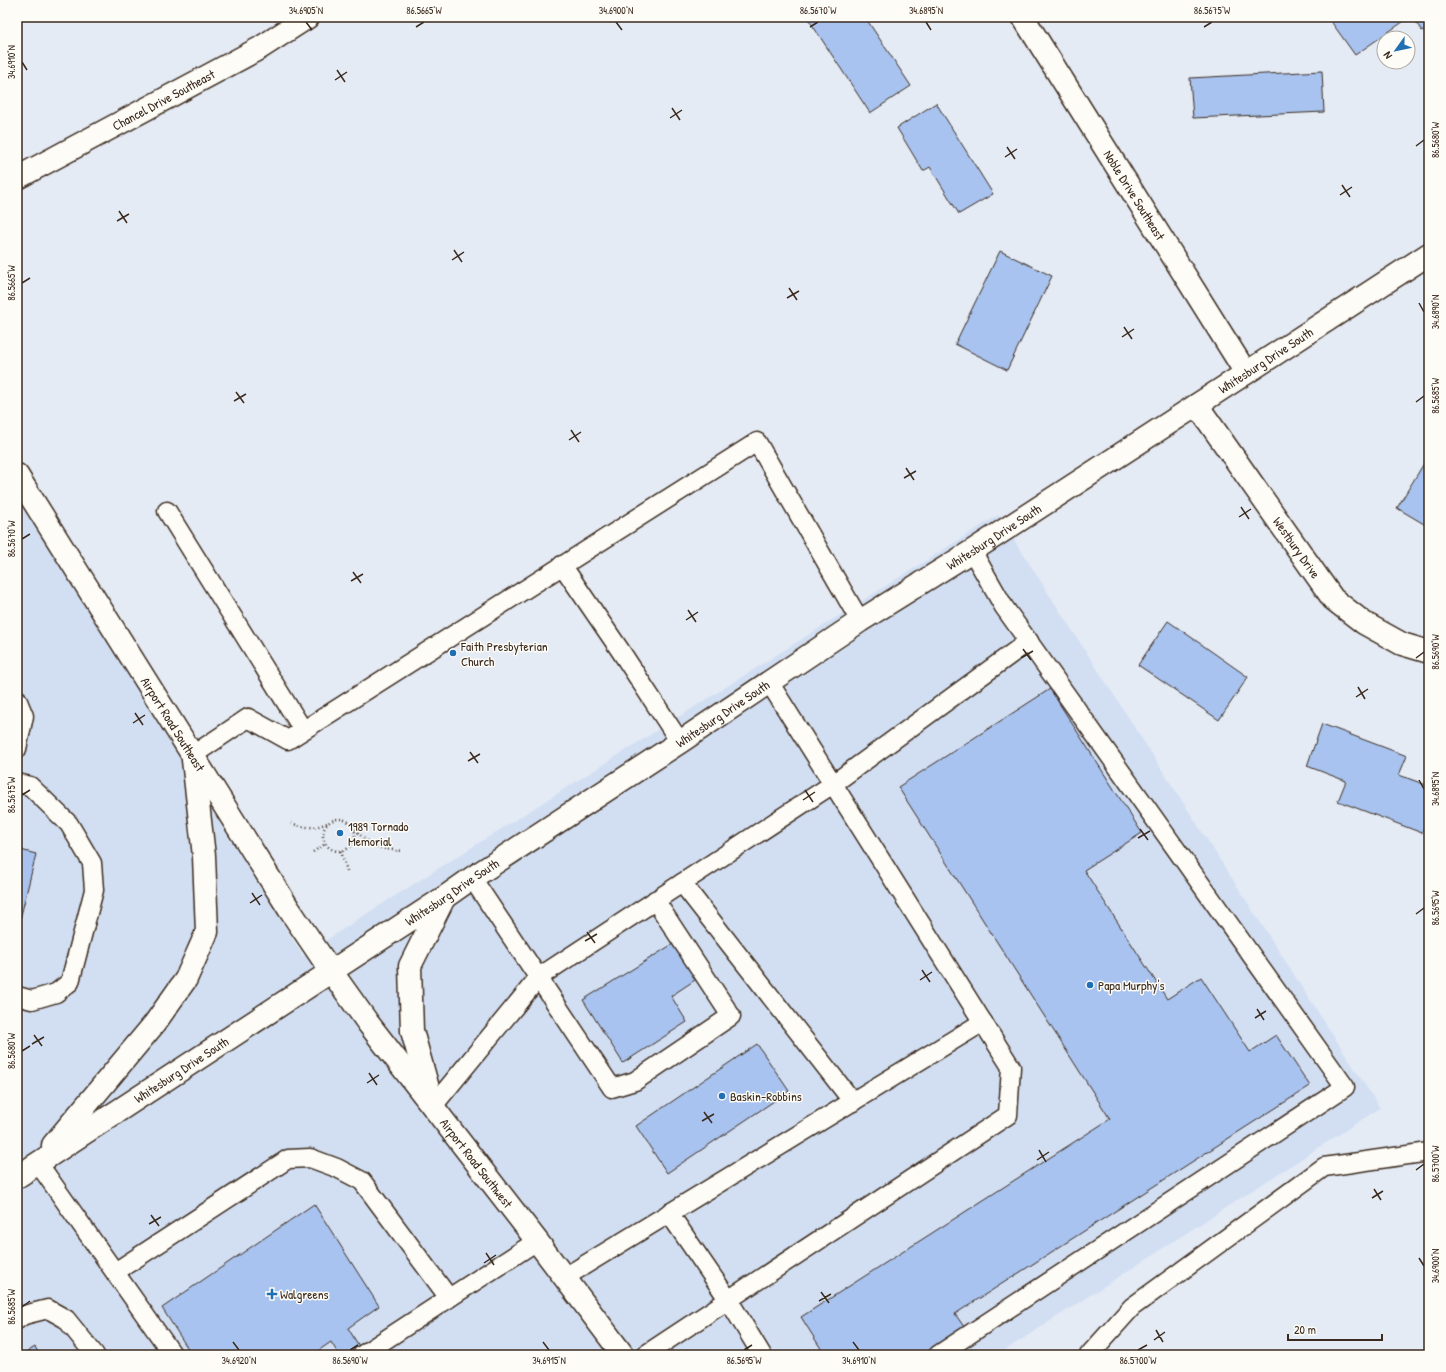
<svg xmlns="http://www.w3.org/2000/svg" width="1446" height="1372" viewBox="0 0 1446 1372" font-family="'Patrick Hand',sans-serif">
	<rect width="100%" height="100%" fill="#e4ebf5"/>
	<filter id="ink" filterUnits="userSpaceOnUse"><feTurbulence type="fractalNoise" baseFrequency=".025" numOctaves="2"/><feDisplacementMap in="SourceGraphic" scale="8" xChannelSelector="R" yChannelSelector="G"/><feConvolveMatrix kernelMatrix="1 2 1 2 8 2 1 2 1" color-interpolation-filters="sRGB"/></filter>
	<g filter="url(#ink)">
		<polygon fill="#d2dff3" points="17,484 303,956 352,923 998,515 1380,1108 998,1355 17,1355"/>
		<g fill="#a8c3ef" stroke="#3b2a1e">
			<polygon points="807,17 865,17 911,86 870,113"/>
			<polygon points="1334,17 1410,17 1355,55 1330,20"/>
			<polygon points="1412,17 1429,17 1429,27 1422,31"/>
			<polygon points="1322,71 1324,112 1193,118 1190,78"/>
			<polygon points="936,103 993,194 959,214 930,167 923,171 897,128"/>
			<polygon points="1000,251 1052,276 1007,370 955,344"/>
			<polygon points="1429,455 1429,527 1397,508"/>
			<polygon points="1168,621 1248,677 1219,720 1138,665"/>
			<polygon points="1050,689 1142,833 1084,870 1167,999 1201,977 1250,1052 1276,1035 1310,1086 955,1314 967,1331 929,1355 825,1355 801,1317 1110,1119 898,787"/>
			<polygon points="1322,724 1407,756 1399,775 1429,786 1429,814 1422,833 1338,801 1346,781 1307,766"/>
			<polygon points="17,849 36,854 18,928 17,928"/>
			<polygon points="676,942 698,978 671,996 687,1022 623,1063 583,1000"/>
			<polygon points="757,1044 789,1091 667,1173 636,1126"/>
			<polygon points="314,1204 379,1306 348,1328 362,1351 356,1355 339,1355 331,1342 312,1355 192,1355 162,1308"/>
			<polygon points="35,1347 40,1355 22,1355"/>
		</g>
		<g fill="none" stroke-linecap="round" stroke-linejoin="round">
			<defs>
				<g id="service">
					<polyline points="167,511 303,730"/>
					<polyline points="562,565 620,650 680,742"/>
					<polyline points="17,699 24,716 17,749"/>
					<polyline points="193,755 248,718 288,740 757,442 860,621"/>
					<polyline points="17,783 30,786 69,824 92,863 94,890 70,982 56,993 32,1000 17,996"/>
					<polyline points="472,878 612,1088 635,1081 731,1016 655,900"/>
					<polyline points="853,1102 682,883 833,784 1029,641"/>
					<polyline points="433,1106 539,977 682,883"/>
					<polyline points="38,1163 173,1355"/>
					<polyline points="669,1213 728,1299 762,1355"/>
					<polyline points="115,1272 288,1159 310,1158 337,1168 362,1181 449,1298 537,1241"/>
					<polyline points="565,1277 983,1022"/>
					<polyline points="17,1320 24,1315 48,1309 66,1319 95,1355"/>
					<polyline points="362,1355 449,1298"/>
					<polyline points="645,1355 1008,1115 1011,1067 769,682"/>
					<polyline points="938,1355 1345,1087 1004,607 972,551"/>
					<polyline points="1089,1355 1132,1307 1324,1167 1429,1152"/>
				</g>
				<g id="minor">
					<path id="s1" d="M1023 17 1246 373"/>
					<path id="s2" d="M17 178 260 48 308 17"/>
					<path id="s3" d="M1197 405 1333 599 1364 623 1402 644 1429 652"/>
				</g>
				<g id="secondary">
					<path id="s4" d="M17 475 289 909 331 971 368 1023 537 1241 623 1355"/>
					<polyline points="430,1095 412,1031 410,966 444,898"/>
					<polyline points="53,1145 155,1023 186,979 207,932 204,856 193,760"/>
					<path id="s5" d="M17 1177 445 897 472 878 680 742 860 621 972 551 1429 254"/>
				</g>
			</defs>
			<use href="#service" stroke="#3b2a1e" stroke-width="21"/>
			<use href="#minor" stroke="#3b2a1e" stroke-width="25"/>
			<use href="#secondary" stroke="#3b2a1e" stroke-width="25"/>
			<g stroke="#3b2a1e" stroke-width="2.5" stroke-dasharray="1 3" stroke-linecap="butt">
				<circle cx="339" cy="835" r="16"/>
				<path d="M291 823C304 828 314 829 327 823"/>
				<path d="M355 829C372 849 377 848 402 851"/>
				<polyline points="341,851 347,871"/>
				<polyline points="313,852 325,844"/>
			</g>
			<use href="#service" stroke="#fdfcf7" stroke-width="18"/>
			<use href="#minor" stroke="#fdfcf7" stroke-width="22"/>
			<use href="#secondary" stroke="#fdfcf7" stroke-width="22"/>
		</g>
	</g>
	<path fill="none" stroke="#3b2a1e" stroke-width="1.5" d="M306 22 312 30M616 22 622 30M926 22 931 30M416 27 424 22M810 27 818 22M1204 27 1212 22M22 62 27 70M337 70 345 82M335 80 347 72M672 108 680 120M670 118 682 110M1416 146 1424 140M1007 147 1015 159M1005 157 1017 149M1342 185 1350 197M1340 195 1352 187M119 211 127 223M117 221 129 214M454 250 462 262M452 260 464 252M22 283 30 278M789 288 797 300M787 298 799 291M1419 303 1424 312M1124 327 1132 339M1122 337 1134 329M236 392 244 403M234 401 246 394M1416 402 1424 396M571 430 579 442M569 440 581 432M906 468 914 480M904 478 916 471M1241 507 1249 519M1239 517 1251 509M22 539 30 534M353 572 361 583M351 581 363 574M688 610 696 622M686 620 698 612M1023 649 1031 660M1021 658 1033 651M1416 658 1424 652M1358 687 1365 699M1356 697 1368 689M135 713 143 725M133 723 145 715M470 752 478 763M468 761 480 754M1419 780 1424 789M805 790 813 802M22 795 30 790M803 800 815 792M1140 829 1148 840M1138 838 1150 831M252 893 260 905M250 903 262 895M1416 914 1424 908M587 932 595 943M585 941 597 934M922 970 930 982M920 980 932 972M1257 1009 1264 1020M1255 1018 1266 1011M34 1035 42 1046M32 1044 44 1037M22 1051 30 1046M369 1073 377 1085M367 1083 379 1075M704 1112 712 1123M702 1121 714 1114M1039 1150 1046 1162M1037 1160 1049 1152M1416 1170 1424 1164M1374 1189 1381 1200M1372 1198 1383 1191M151 1215 159 1226M149 1224 161 1217M486 1253 494 1265M1419 1258 1424 1266M484 1263 496 1255M821 1292 829 1303M819 1301 831 1294M22 1307 30 1301M1156 1330 1163 1342M1154 1340 1165 1332M233 1342 239 1350M543 1342 549 1350M853 1342 859 1350M350 1350 358 1345M744 1350 752 1345M1138 1350 1147 1345"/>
	<g fill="#1f6fb2" stroke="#fdfcf7" stroke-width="1.5">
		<circle cx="453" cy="653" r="4"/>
		<circle cx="340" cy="833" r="4"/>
		<circle cx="1090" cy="985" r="4"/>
		<circle cx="722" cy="1096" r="4"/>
		<path d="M270 1288h4v4h4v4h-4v4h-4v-4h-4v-4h4z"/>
	</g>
	<g text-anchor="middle" stroke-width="3" stroke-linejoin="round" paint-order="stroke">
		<g font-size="13" fill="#3b2a1e" stroke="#fdfcf7">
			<text dy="5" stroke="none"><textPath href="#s2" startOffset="166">Chancel Drive Southeast</textPath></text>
			<text dy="5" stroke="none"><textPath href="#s1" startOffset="210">Noble Drive Southeast</textPath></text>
			<text dy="5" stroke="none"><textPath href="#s5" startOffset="1492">Whitesburg Drive South</textPath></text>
			<text dy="5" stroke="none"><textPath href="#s5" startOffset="1168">Whitesburg Drive South</textPath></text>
			<text dy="5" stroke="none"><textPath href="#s3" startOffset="174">Westbury Drive</textPath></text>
			<text dy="5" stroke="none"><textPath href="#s5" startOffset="844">Whitesburg Drive South</textPath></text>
			<text dy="5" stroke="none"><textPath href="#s4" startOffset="294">Airport Road Southeast</textPath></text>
			<text dy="5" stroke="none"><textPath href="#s5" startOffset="520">Whitesburg Drive South</textPath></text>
			<text dy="5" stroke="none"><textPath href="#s5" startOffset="196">Whitesburg Drive South</textPath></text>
			<text dy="5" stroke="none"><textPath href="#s4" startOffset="828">Airport Road Southwest</textPath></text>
		</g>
		<g font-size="13" fill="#3b2a1e" stroke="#fdfcf7" text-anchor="start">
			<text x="461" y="651">Faith Presbyterian<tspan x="461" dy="15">Church</tspan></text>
			<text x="348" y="831">1989 Tornado<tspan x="348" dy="15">Memorial</tspan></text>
			<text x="1098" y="990">Papa Murphy's</text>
			<text x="730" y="1101">Baskin-Robbins</text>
			<text x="280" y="1299">Walgreens</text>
		</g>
	</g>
	<rect width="1446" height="1372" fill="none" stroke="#fdfcf7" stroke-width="44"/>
	<g transform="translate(1396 50) rotate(237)"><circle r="19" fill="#fdfcf7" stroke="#afa8a0"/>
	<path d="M0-3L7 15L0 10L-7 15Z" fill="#1f6fb2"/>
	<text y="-6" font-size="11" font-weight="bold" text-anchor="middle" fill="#3b2a1e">N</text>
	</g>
	<path d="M1288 1334v6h94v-6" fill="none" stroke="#3b2a1e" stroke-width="2"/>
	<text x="1294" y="1334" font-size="12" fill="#3b2a1e" stroke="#fdfcf7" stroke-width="3" paint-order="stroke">20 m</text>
	<rect x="22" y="22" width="1402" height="1328" fill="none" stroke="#3b2a1e" stroke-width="1.5"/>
	<g font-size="10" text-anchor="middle" fill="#3b2a1e">
		<text x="306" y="14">34.6905°N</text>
		<text x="424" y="14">86.5665°W</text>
		<text x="616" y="14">34.6900°N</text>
		<text x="818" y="14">86.5670°W</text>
		<text x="926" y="14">34.6895°N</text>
		<text x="1212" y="14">86.5675°W</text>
		<text transform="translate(11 62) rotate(-90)" y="4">34.6910°N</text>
		<text transform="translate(1435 140) rotate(-90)" y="4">86.5680°W</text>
		<text transform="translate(11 283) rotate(-90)" y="4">86.5665°W</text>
		<text transform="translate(1435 312) rotate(-90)" y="4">34.6890°N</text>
		<text transform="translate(1435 396) rotate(-90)" y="4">86.5685°W</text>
		<text transform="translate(11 539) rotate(-90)" y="4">86.5670°W</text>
		<text transform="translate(1435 652) rotate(-90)" y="4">86.5690°W</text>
		<text transform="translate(1435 789) rotate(-90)" y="4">34.6895°N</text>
		<text transform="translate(11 795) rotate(-90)" y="4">86.5675°W</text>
		<text transform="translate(1435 908) rotate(-90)" y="4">86.5695°W</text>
		<text transform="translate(11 1051) rotate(-90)" y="4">86.5680°W</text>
		<text transform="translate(1435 1164) rotate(-90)" y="4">86.5700°W</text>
		<text transform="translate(1435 1266) rotate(-90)" y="4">34.6900°N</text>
		<text transform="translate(11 1307) rotate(-90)" y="4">86.5685°W</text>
		<text x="239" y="1364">34.6920°N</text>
		<text x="350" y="1364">86.5690°W</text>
		<text x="549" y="1364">34.6915°N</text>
		<text x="744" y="1364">86.5695°W</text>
		<text x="859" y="1364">34.6910°N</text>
		<text x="1138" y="1364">86.5700°W</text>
	</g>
</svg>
